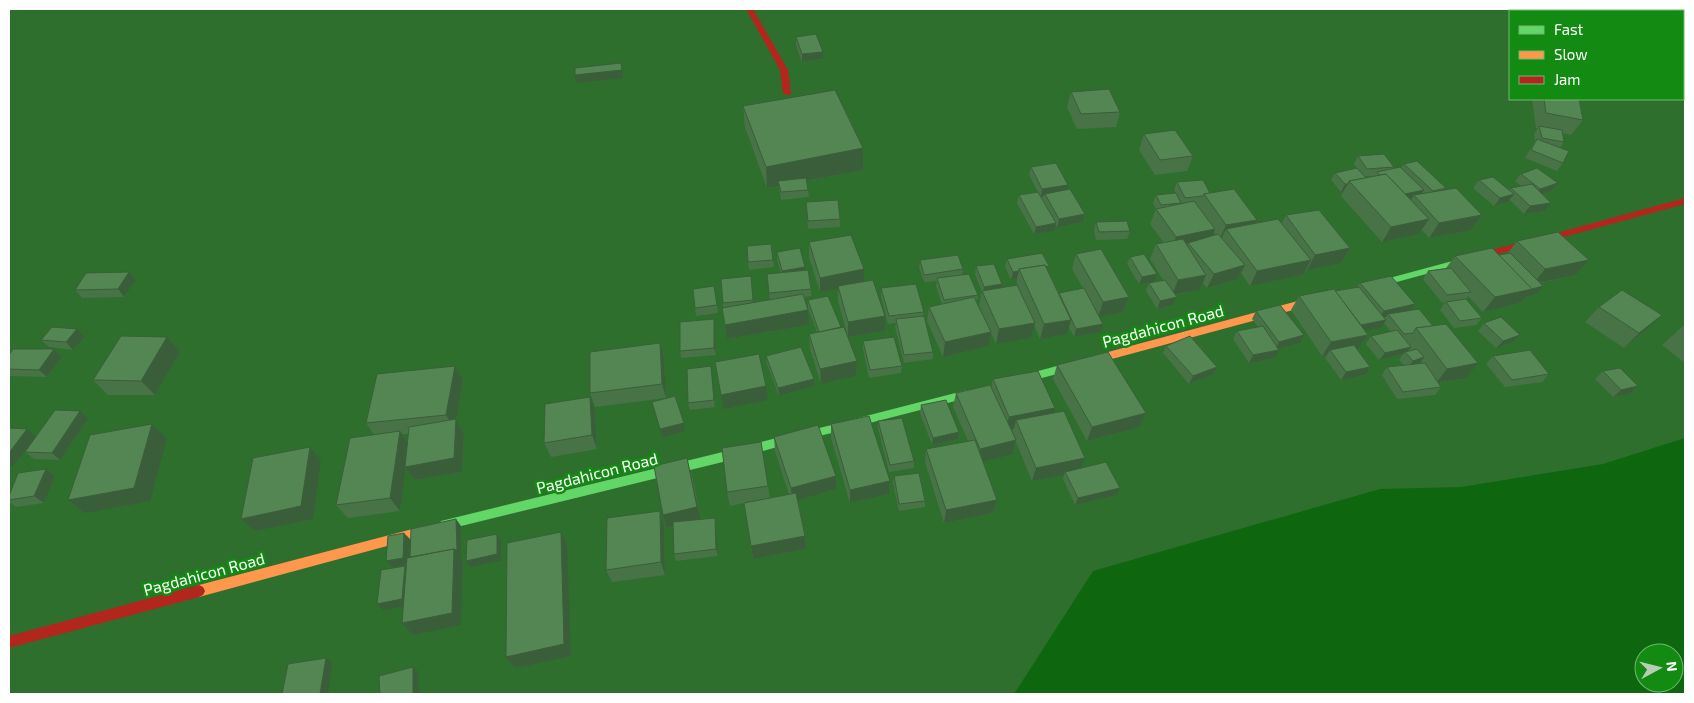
<svg xmlns="http://www.w3.org/2000/svg" width="1694" height="703" viewBox="0 0 1694 703" font-family="'Exo 2',sans-serif">
	<rect width="100%" height="100%" fill="#2e6f2d"/>
	<path fill="#0e670e" fill-rule="evenodd" d="M1685 438V694H1014L1093 571 1380 489 1461 487 1603 464ZM1644 653H1674V683H1644Z"/>
	<g fill="none" stroke-linecap="round" stroke-linejoin="round">
		<g fill="#63d668" fill-rule="evenodd">
			<polygon points="1460,259 1463,260 1465,262 1463,264 1382,286 1377,283 1382,280"/>
			<polygon points="1068,363 1072,364 1073,367 1072,370 1027,382 1023,381 1022,378 1023,375 1027,374"/>
			<polygon points="967,390 971,391 972,394 971,397 967,398 858,426 854,425 853,422 854,419 858,418"/>
			<polygon points="844,422 848,423 849,426 848,429 807,439 803,438 802,435 803,432 807,431"/>
			<polygon points="788,435 792,437 793,440 792,443 749,455 745,453 744,450 745,447 749,445"/>
			<polygon points="735,449 739,451 740,454 739,457 735,459 445,530 441,529 439,525 441,521 445,520"/>
		</g>
		<g fill="#ff974d" fill-rule="evenodd">
			<polygon points="1305,299 1308,300 1310,303 1308,306 1097,363 1093,362 1092,359 1093,356 1097,355"/>
			<polygon points="424,526 428,527 430,531 428,535 424,536 199,597 195,595 193,591 195,587 199,585"/>
		</g>
		<g fill="#b3261e" fill-rule="evenodd">
			<polygon points="746,9 753,9 788,70 791,93 790,95 787,95 783,93 780,70"/>
			<polygon points="1685,198 1685,204 1549,241 1544,238 1549,235"/>
			<polygon points="1525,241 1530,244 1528,246 1483,258 1478,255 1480,253"/>
			<polygon points="199,585 203,587 205,591 203,595 199,597 9,648 9,636"/>
		</g>
	</g>
	<g fill="#487347" fill-rule="evenodd">
		<polygon points="1518,9 1557,9 1558,10 1557,11 1519,11"/>
		<polygon points="1658,9 1685,9 1685,21 1684,22 1683,22 1683,11 1658,11"/>
		<polygon points="796,37 823,52 823,59 802,62 796,45"/>
		<polygon points="1685,39 1685,58 1683,57 1683,42"/>
		<polygon points="1071,92 1120,112 1116,127 1077,129 1067,107"/>
		<polygon points="1532,99 1579,99 1583,120 1571,135 1562,133 1564,142 1560,148 1563,163 1557,171 1525,158 1535,141 1534,134 1538,128 1536,128"/>
		<polygon points="743,106 863,170 806,181 808,190 809,197 781,200 779,186 767,188 745,127"/>
		<polygon points="1144,134 1193,156 1187,171 1155,175 1139,150"/>
		<path d="M1358 156 1394 167 1392 169 1401 168 1404 164 1445 190 1482 215 1471 230 1429 238 1422 230 1419 234 1382 242 1341 196 1343 192H1341L1331 180 1335 173 1357 169 1354 164ZM1364 176H1375H1374L1366 178Z"/>
		<polygon points="1031,167 1067,190 1085,214 1083,222 1057,227 1055,224 1054,231 1034,234 1017,203 1019,195 1038,192 1029,175"/>
		<polygon points="1521,174 1558,183 1551,191 1543,194 1551,203 1545,211 1524,214 1510,200 1508,202 1494,206 1473,188 1479,180 1509,190 1511,188 1521,186 1515,181"/>
		<path d="M1177 182 1210 193 1257 220 1255 223H1282L1286 215 1350 248 1341 263 1307 269 1303 275 1250 286 1241 273 1238 279 1207 288 1203 283 1200 290 1175 295 1177 297 1173 305 1157 309 1146 291 1149 283 1163 280 1150 259 1156 244 1164 243 1150 224 1156 209 1153 203 1156 195 1179 199 1174 190ZM1214 232 1216 235 1212 236Z"/>
		<polygon points="806,202 840,219 840,227 808,229"/>
		<polygon points="1096,222 1130,231 1127,239 1096,240 1094,230"/>
		<polygon points="1517,241 1589,260 1576,275 1540,283 1537,294 1526,297 1520,303 1483,312 1468,296 1466,299 1482,318 1476,325 1454,328 1440,310 1445,302 1442,303 1423,279 1428,271 1446,268 1455,256 1499,255 1507,254"/>
		<polygon points="809,242 864,282 885,316 885,331 848,337 838,301 838,289 820,292 809,257"/>
		<polygon points="771,244 774,267 749,270 748,262"/>
		<polygon points="777,252 805,270 811,289 811,296 804,297 809,325 727,339 722,308 723,308 723,303 751,276 753,303 770,300 767,274 781,273 777,260"/>
		<polygon points="1076,254 1129,297 1123,312 1099,316 1101,332 1074,337 1069,327 1067,334 1040,339 1034,325 1031,338 996,344 991,333 989,346 943,357 927,321 929,307 942,304 936,286 937,281 924,282 919,268 920,260 963,269 962,275 978,295 976,302 985,319 979,306 982,292 975,274 976,266 1002,284 1001,288 1017,285 1017,279 1011,280 1005,267 1007,259 1048,270 1059,293 1083,288 1072,269"/>
		<polygon points="1130,257 1154,282 1139,284 1127,264"/>
		<polygon points="136,280 124,297 82,298 75,290"/>
		<polygon points="1360,283 1411,310 1466,378 1438,383 1441,387 1435,395 1397,399 1382,375 1387,367 1404,365 1399,360 1403,354 1379,360 1366,344 1371,336 1391,332 1384,323 1381,328 1365,331 1368,335 1358,349 1357,350 1365,375 1341,380 1325,358 1327,355 1322,356 1291,310 1299,296 1357,287"/>
		<polygon points="714,286 718,313 696,316 695,308"/>
		<polygon points="881,288 924,312 923,317 933,352 933,359 904,363 895,327 896,323 888,324 881,296"/>
		<polygon points="808,300 841,327 857,361 856,376 821,384 810,349 809,334 817,332 808,308"/>
		<polygon points="1599,307 1647,329 1624,348 1585,322"/>
		<polygon points="1256,311 1300,343 1278,349 1275,358 1249,363 1233,339 1237,331 1258,327 1252,319"/>
		<polygon points="714,319 715,327 716,355 681,358 680,351"/>
		<polygon points="1484,323 1520,335 1513,342 1496,348 1478,331"/>
		<polygon points="1685,324 1685,363 1662,345"/>
		<polygon points="85,337 73,350 49,347 41,340"/>
		<polygon points="863,341 902,366 901,373 869,378 863,349"/>
		<polygon points="660,343 664,358 666,398 595,407 590,393"/>
		<polygon points="1166,346 1217,367 1214,374 1189,384 1163,353"/>
		<polygon points="54,349 62,357 47,377 9,376 9,352 10,353"/>
		<polygon points="180,352 155,395 108,395 93,380"/>
		<polygon points="766,356 814,386 779,396 767,364"/>
		<polygon points="1493,356 1549,374 1542,382 1505,387 1486,364"/>
		<polygon points="1057,365 1146,413 1140,427 1087,441 1053,379"/>
		<polygon points="711,366 715,407 690,410 688,403"/>
		<polygon points="1603,371 1638,386 1630,394 1613,397 1595,379"/>
		<polygon points="993,379 1053,413 1081,468 1117,495 1075,505 1063,479 1064,475 1032,481 1016,442 1013,454 983,461 997,500 993,513 944,523 925,462 926,449 968,441 953,407 956,393 991,388"/>
		<path d="M463 381 456 420 464 433 462 472 415 480 406 468 400 511 348 518 336 505 374 435 366 423ZM402 434H409L408 443Z"/>
		<polygon points="921,405 959,432 958,439 932,445 920,413"/>
		<polygon points="595,411 597,449 551,457 544,443"/>
		<polygon points="88,419 60,460 34,459 25,452"/>
		<polygon points="878,421 914,461 914,468 889,472 878,428"/>
		<polygon points="831,424 890,481 889,494 850,503 831,438"/>
		<polygon points="774,437 836,489 798,500 805,536 806,549 753,559 744,503 730,506 727,492 761,442 770,498 789,495 775,451"/>
		<polygon points="46,469 55,476 44,503 16,507 9,502 9,496"/>
		<polygon points="691,471 701,519 715,518 716,525 718,556 676,561 674,554 673,527 667,528 663,515"/>
		<polygon points="894,476 925,501 925,507 899,511 893,483"/>
		<polygon points="660,511 664,524 665,575 612,582 606,570"/>
	</g>
	<g fill="#3b5e3a">
		<polygon points="823,52 823,59 802,62 802,54"/>
		<polygon points="621,63 623,78 577,83 575,75"/>
		<polygon points="863,148 863,170 779,186 778,181 779,186 767,188 766,167"/>
		<polygon points="1558,183 1551,191 1534,197 1540,189"/>
		<polygon points="1345,184 1348,184 1343,192 1341,192"/>
		<polygon points="1068,185 1066,193 1045,194 1044,196 1041,197 1042,189"/>
		<polygon points="1424,190 1419,198 1414,195 1411,200 1395,203 1400,195"/>
		<polygon points="1514,194 1508,202 1494,206 1500,198"/>
		<polygon points="1551,203 1545,211 1524,214 1530,206"/>
		<polygon points="1085,214 1083,222 1057,227 1059,219"/>
		<polygon points="1482,215 1471,230 1429,238 1439,223"/>
		<polygon points="1429,219 1419,234 1382,242 1391,227"/>
		<polygon points="1257,220 1250,235 1226,229 1221,240 1219,240 1226,225"/>
		<polygon points="1056,223 1054,231 1034,234 1036,227"/>
		<polygon points="1215,229 1209,244 1188,243 1185,249 1170,252 1176,237"/>
		<polygon points="1350,248 1341,263 1307,270 1315,255"/>
		<polygon points="1311,260 1303,275 1250,286 1257,271"/>
		<polygon points="1589,260 1576,275 1533,284 1545,269"/>
		<polygon points="1245,265 1238,279 1207,288 1214,274"/>
		<polygon points="805,267 805,275 783,279 782,271"/>
		<polygon points="864,269 864,284 838,286 838,289 820,292 820,278"/>
		<polygon points="1019,271 1017,279 1011,280 1013,272"/>
		<polygon points="129,272 136,280 124,297 118,289"/>
		<polygon points="1157,274 1154,282 1139,284 1142,277"/>
		<polygon points="1206,275 1200,290 1172,295 1178,280"/>
		<polygon points="1002,284 1001,292 983,293 984,287"/>
		<polygon points="1543,286 1537,294 1526,297 1520,303 1483,312 1495,297"/>
		<polygon points="1129,297 1123,312 1098,317 1103,302"/>
		<polygon points="1177,297 1173,305 1157,309 1160,301"/>
		<polygon points="1415,304 1409,312 1388,314 1386,317 1378,318 1384,311"/>
		<polygon points="808,310 809,325 727,339 725,325"/>
		<polygon points="1662,315 1647,329 1624,348 1639,333"/>
		<polygon points="885,316 885,331 848,337 848,322"/>
		<polygon points="714,319 715,327 716,355 714,348"/>
		<polygon points="1071,320 1067,334 1040,339 1044,324"/>
		<polygon points="1386,320 1381,328 1350,334 1355,326"/>
		<polygon points="1035,323 1031,338 996,344 999,329"/>
		<polygon points="1103,324 1101,332 1074,337 1076,329"/>
		<polygon points="77,329 85,337 73,350 66,342"/>
		<polygon points="991,332 989,346 943,357 945,342"/>
		<polygon points="1304,335 1300,343 1275,350 1279,342"/>
		<polygon points="1368,335 1358,349 1333,354 1330,350 1327,355 1322,356 1331,342"/>
		<polygon points="1520,335 1513,342 1496,348 1503,341"/>
		<polygon points="167,337 180,352 155,395 141,381"/>
		<polygon points="660,343 664,358 666,398 662,384"/>
		<polygon points="1411,347 1406,353 1405,352 1403,354 1379,360 1385,353"/>
		<polygon points="54,349 62,357 47,377 39,370"/>
		<polygon points="1279,350 1275,358 1249,363 1253,355"/>
		<polygon points="1424,357 1419,365 1407,368 1413,361"/>
		<polygon points="857,361 856,376 821,384 820,369"/>
		<polygon points="1478,363 1466,378 1436,383 1447,369"/>
		<polygon points="455,366 463,381 456,420 464,433 462,472 415,480 406,468 400,511 390,498 400,431 409,445 454,429 446,415"/>
		<polygon points="711,366 712,373 715,407 714,400"/>
		<polygon points="1217,367 1214,374 1189,384 1193,376"/>
		<polygon points="1370,367 1365,375 1341,380 1346,372"/>
		<polygon points="814,379 814,386 779,396 778,388"/>
		<polygon points="766,386 768,400 724,409 721,395"/>
		<polygon points="1638,386 1630,394 1613,397 1621,390"/>
		<polygon points="590,397 595,411 597,449 592,435"/>
		<polygon points="1055,408 1051,422 1016,420 1014,429 1005,431 1009,417"/>
		<polygon points="80,411 88,419 60,460 52,453"/>
		<polygon points="1146,413 1140,427 1087,441 1092,427"/>
		<polygon points="684,423 685,431 662,437 660,429"/>
		<polygon points="152,424 167,438 150,501 85,513 68,500"/>
		<polygon points="27,429 36,437 12,467 9,465 9,453"/>
		<polygon points="959,432 958,439 932,445 933,438"/>
		<polygon points="1016,440 1013,454 978,463 980,449"/>
		<polygon points="310,447 321,460 313,519 255,531 241,519"/>
		<polygon points="687,458 701,520 667,528 663,515"/>
		<polygon points="1085,458 1080,471 1065,472 1064,475 1032,481 1036,468"/>
		<polygon points="46,469 55,476 44,503 34,496"/>
		<polygon points="836,476 836,489 792,502 791,488"/>
		<polygon points="890,481 889,494 850,503 850,490"/>
		<polygon points="1120,488 1117,495 1075,505 1078,498"/>
		<polygon points="997,500 993,513 944,523 946,510"/>
		<polygon points="660,511 664,524 665,575 661,562"/>
		<polygon points="715,518 716,525 718,556 716,549"/>
		<polygon points="456,519 461,526 461,557 460,557 463,561 461,625 413,635 402,623"/>
		<polygon points="561,532 567,545 571,656 515,668 506,657"/>
		<polygon points="404,533 410,539 408,564 392,567 386,561"/>
		<polygon points="497,534 501,541 501,561 470,567 466,561"/>
		<polygon points="805,536 806,549 753,559 751,546"/>
		<polygon points="405,566 410,572 407,606 383,610 377,604"/>
		<polygon points="326,658 332,663 328,694 320,694"/>
		<polygon points="413,667 418,672 419,694 413,694"/>
	</g>
	<g fill="#548653" stroke="#3b5e3a">
		<polygon points="1524,9 1525,9 1540,11 1524,11"/>
		<polygon points="1666,9 1685,9 1685,13 1683,13 1683,11 1677,11"/>
		<polygon points="1614,10 1627,11 1615,11"/>
		<polygon points="816,34 823,52 802,54 796,37"/>
		<polygon points="1685,39 1685,48 1683,48"/>
		<polygon points="621,63 622,70 575,75 575,68"/>
		<polygon points="1109,89 1120,112 1081,114 1071,92"/>
		<polygon points="835,90 863,148 766,167 743,106"/>
		<polygon points="1544,99 1579,99 1583,120 1546,113"/>
		<polygon points="1539,126 1562,130 1564,142 1542,138"/>
		<polygon points="1175,130 1193,156 1160,160 1144,134"/>
		<polygon points="1537,139 1569,151 1563,163 1531,150"/>
		<polygon points="1384,154 1394,167 1367,169 1358,156"/>
		<polygon points="1417,161 1446,188 1433,191 1404,164"/>
		<polygon points="1056,163 1068,185 1042,189 1031,167"/>
		<polygon points="1400,167 1424,190 1405,194 1386,174 1380,175 1377,172"/>
		<polygon points="1357,168 1366,178 1349,181 1348,184 1345,184 1335,173"/>
		<polygon points="1537,168 1558,183 1540,189 1521,174"/>
		<polygon points="1386,174 1429,219 1391,227 1349,181"/>
		<polygon points="1493,177 1514,194 1500,198 1479,180"/>
		<polygon points="806,178 808,190 781,192 778,181"/>
		<polygon points="1203,180 1210,193 1204,194 1203,196 1185,198 1177,182"/>
		<polygon points="1532,184 1551,203 1530,206 1511,188"/>
		<polygon points="1456,188 1482,215 1439,223 1414,195"/>
		<polygon points="1070,189 1085,214 1059,219 1045,194"/>
		<polygon points="1234,189 1257,220 1226,225 1204,194"/>
		<polygon points="1038,192 1056,223 1036,227 1019,195"/>
		<polygon points="1176,193 1181,203 1161,205 1156,195"/>
		<polygon points="838,200 840,219 808,221 806,202"/>
		<polygon points="1194,201 1215,229 1176,237 1156,209"/>
		<polygon points="1319,210 1350,248 1315,255 1286,215"/>
		<polygon points="1278,219 1311,260 1257,271 1226,229"/>
		<polygon points="1127,221 1130,231 1099,232 1096,222"/>
		<polygon points="1558,232 1589,260 1545,269 1517,241"/>
		<polygon points="1218,234 1245,265 1214,274 1188,243"/>
		<polygon points="851,235 864,269 820,278 809,242"/>
		<polygon points="1183,239 1206,275 1178,280 1156,244"/>
		<polygon points="771,244 773,260 748,262 747,246"/>
		<polygon points="800,248 805,267 782,271 777,252"/>
		<polygon points="1492,248 1533,289 1495,297 1455,256"/>
		<polygon points="1101,249 1129,297 1103,302 1076,254"/>
		<polygon points="1042,253 1049,266 1046,267 1045,265 1019,269 1019,271 1013,272 1007,259"/>
		<polygon points="1510,253 1543,286 1532,289 1499,255"/>
		<polygon points="1144,254 1157,274 1142,277 1130,257"/>
		<polygon points="958,255 963,269 924,275 920,260"/>
		<polygon points="994,264 1002,284 984,287 976,266"/>
		<polygon points="1045,265 1071,320 1044,324 1019,269"/>
		<polygon points="1451,268 1471,292 1447,295 1428,271"/>
		<polygon points="808,270 811,289 769,293 767,274"/>
		<polygon points="129,272 118,289 75,290 86,273"/>
		<polygon points="969,274 978,295 944,300 937,278"/>
		<polygon points="751,276 753,300 723,303 721,279"/>
		<polygon points="1391,276 1415,304 1384,311 1360,283"/>
		<polygon points="873,280 885,316 848,322 838,286"/>
		<polygon points="1165,280 1177,297 1160,301 1149,283"/>
		<polygon points="916,284 924,312 889,316 881,288"/>
		<polygon points="1017,285 1035,323 999,329 982,291"/>
		<polygon points="714,286 717,305 695,308 693,289"/>
		<polygon points="1359,287 1386,320 1361,325 1335,291"/>
		<polygon points="1084,288 1103,324 1076,329 1059,293"/>
		<polygon points="1334,289 1368,335 1331,342 1299,296"/>
		<polygon points="1622,290 1662,315 1639,333 1599,307"/>
		<polygon points="803,294 808,310 725,325 722,308"/>
		<polygon points="828,296 841,327 819,332 808,300"/>
		<polygon points="974,297 991,332 945,342 929,307"/>
		<polygon points="1466,299 1482,318 1460,321 1446,302"/>
		<polygon points="1280,305 1304,335 1279,342 1256,311"/>
		<polygon points="1419,309 1433,326 1416,328 1413,333 1404,334 1388,314"/>
		<polygon points="924,316 933,352 904,355 896,319"/>
		<polygon points="1501,317 1520,335 1503,341 1484,323"/>
		<polygon points="714,319 714,348 680,351 680,322"/>
		<polygon points="1446,324 1478,363 1447,369 1416,328"/>
		<polygon points="1263,326 1279,350 1253,355 1237,331"/>
		<polygon points="52,327 77,329 66,342 41,340"/>
		<polygon points="844,327 857,361 820,369 809,334"/>
		<polygon points="1397,330 1411,347 1385,353 1371,336"/>
		<polygon points="121,336 167,337 141,381 93,380"/>
		<polygon points="1190,336 1217,367 1193,376 1166,346"/>
		<polygon points="894,337 902,366 870,370 863,341"/>
		<polygon points="660,343 662,384 590,393 590,352"/>
		<polygon points="1354,345 1370,367 1346,372 1330,350"/>
		<polygon points="801,347 814,379 778,388 766,356"/>
		<polygon points="13,349 54,349 39,370 9,369 9,355"/>
		<polygon points="1417,349 1424,357 1413,361 1405,352"/>
		<polygon points="1530,350 1549,374 1512,380 1493,356"/>
		<polygon points="1108,352 1146,413 1092,427 1057,365"/>
		<polygon points="759,354 766,386 721,395 715,362"/>
		<polygon points="1425,363 1441,387 1403,392 1387,367"/>
		<polygon points="455,366 446,415 366,423 377,374"/>
		<polygon points="711,366 714,400 688,403 687,369"/>
		<polygon points="1620,368 1638,386 1621,390 1603,371"/>
		<polygon points="1038,371 1055,408 1009,417 993,379"/>
		<polygon points="990,385 1016,440 980,449 956,393"/>
		<polygon points="675,396 684,423 660,429 652,402"/>
		<polygon points="590,397 592,435 544,443 545,404"/>
		<polygon points="946,400 959,432 933,438 921,405"/>
		<polygon points="55,410 80,411 52,453 25,452"/>
		<polygon points="1064,411 1085,458 1036,468 1016,420"/>
		<polygon points="869,416 890,481 850,490 831,424"/>
		<polygon points="902,418 914,461 890,465 878,421"/>
		<polygon points="456,419 454,458 405,467 409,427"/>
		<polygon points="152,424 134,488 68,500 90,435"/>
		<polygon points="818,425 836,476 791,488 774,437"/>
		<polygon points="9,428 27,429 9,453"/>
		<polygon points="400,431 390,498 336,505 350,438"/>
		<polygon points="975,440 997,500 946,510 926,449"/>
		<polygon points="761,442 768,486 727,492 722,448"/>
		<polygon points="310,447 301,506 241,519 253,458"/>
		<polygon points="687,458 697,507 663,515 654,466"/>
		<polygon points="1106,462 1120,488 1078,498 1065,472"/>
		<polygon points="46,469 34,496 9,500 9,496 18,473"/>
		<polygon points="919,473 925,501 899,504 894,476"/>
		<polygon points="796,493 805,536 751,546 744,503"/>
		<polygon points="660,511 661,562 606,570 607,518"/>
		<polygon points="715,518 716,549 674,554 673,522"/>
		<polygon points="456,519 457,550 456,550 454,549 410,557 411,529"/>
		<polygon points="561,532 564,644 506,657 507,543"/>
		<polygon points="404,533 403,558 386,561 388,536"/>
		<polygon points="497,534 497,554 466,561 467,540"/>
		<polygon points="454,549 452,613 402,623 407,558"/>
		<polygon points="405,566 402,599 377,604 381,570"/>
		<polygon points="326,658 320,694 282,694 288,664"/>
		<polygon points="413,667 413,694 380,694 379,676"/>
	</g>
	<g text-anchor="middle" stroke-width="5" stroke-linejoin="round" paint-order="stroke">
		<g font-size="16" fill="#fff" stroke="#138a12">
			<text transform="translate(1163 326) rotate(-15)" y="6">Pagdahicon Road</text>
			<text transform="translate(597 473) rotate(-14)" y="6">Pagdahicon Road</text>
			<text transform="translate(204 574) rotate(-15)" y="6">Pagdahicon Road</text>
		</g>
	</g>
	<rect width="1694" height="703" fill="none" stroke="#ffffff" stroke-width="20"/>
	<rect x="1509" y="10" width="175" height="90" fill="#138a12" stroke="#71b971"/>
	<rect x="1519" y="26" width="25" height="8" fill="#63d668" stroke="#71b971"/>
	<text x="1554" y="35" font-size="15" fill="#ffffff">Fast</text>
	<rect x="1519" y="51" width="25" height="8" fill="#ff974d" stroke="#71b971"/>
	<text x="1554" y="60" font-size="15" fill="#ffffff">Slow</text>
	<rect x="1519" y="76" width="25" height="8" fill="#b3261e" stroke="#71b971"/>
	<text x="1554" y="85" font-size="15" fill="#ffffff">Jam</text>
	<g transform="translate(1659 668) rotate(83)"><circle r="24" fill="#138a12" stroke="#71b971"/>
	<path d="M0-4L9 19L0 12L-9 19Z" fill="#b6cdb6"/>
	<text y="-8" font-size="14" font-weight="bold" text-anchor="middle" fill="#ffffff">N</text>
	</g>
</svg>
